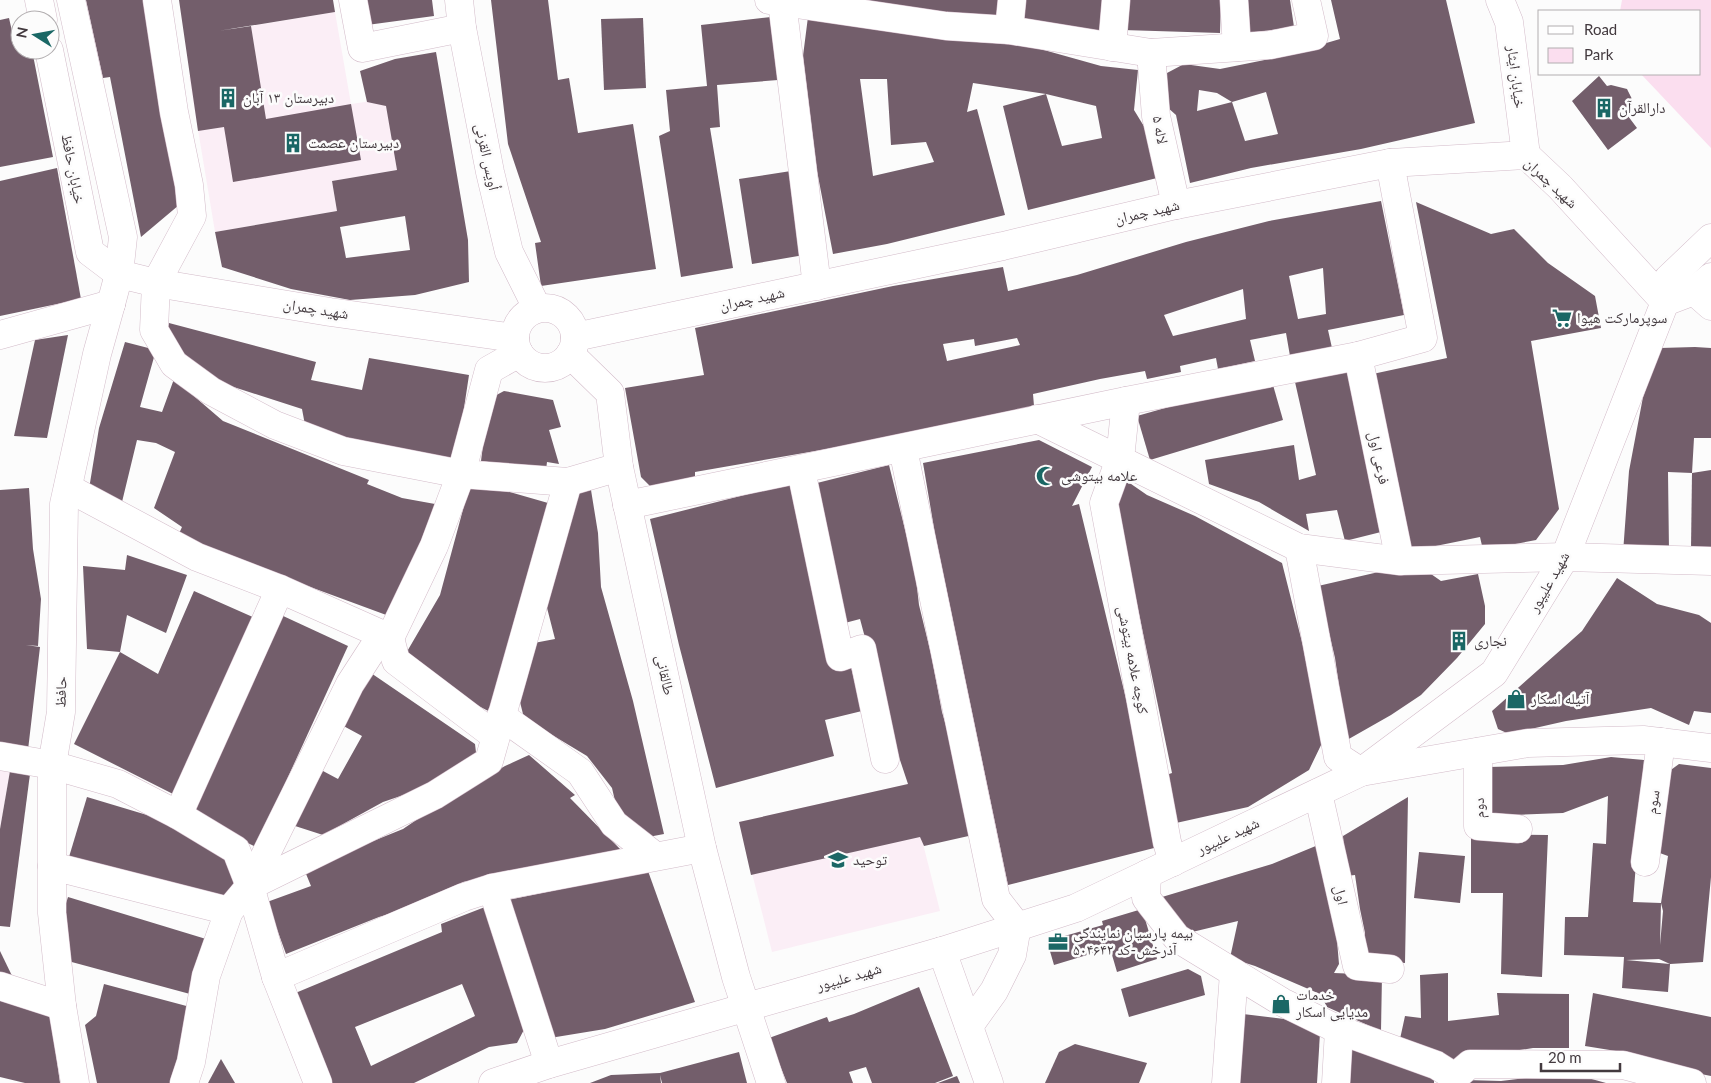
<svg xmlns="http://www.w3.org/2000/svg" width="1711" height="1083" viewBox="0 0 1711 1083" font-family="Lato,'Noto Naskh Arabic',sans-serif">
	<rect width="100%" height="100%" fill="#fcfcfc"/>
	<g fill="#fbeef6">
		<polygon points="335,12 351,104 385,99 397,170 332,181 337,211 215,232 189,76 257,65 251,26"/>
		<polygon points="0,770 10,771 0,829"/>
		<polygon points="908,784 940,911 772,952 739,822"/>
	</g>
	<polygon fill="#fbdeef" points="1622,0 1711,0 1711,148 1641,74 1700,74 1700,11 1620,11"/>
	<g fill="#735e6b" fill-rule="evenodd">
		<polygon points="86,0 147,0 163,123 179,205 141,237 110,77 103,78"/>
		<polygon points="179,0 333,0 335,12 218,31 251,26 266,119 351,104 361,160 233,182 224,127 198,131"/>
		<polygon points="363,0 432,0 434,16 367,25"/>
		<polygon points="491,0 548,0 558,80 569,78 578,133 633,124 656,269 541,286 535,243 541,242 508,144"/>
		<polygon points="861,0 1000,0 997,20"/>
		<polygon points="1025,0 1107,0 1104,31 1023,22"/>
		<polygon points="1126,0 1221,0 1220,33 1123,30"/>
		<polygon points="1244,0 1290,0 1294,27 1249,33"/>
		<path d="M1331 0H1446L1475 123 1361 149 1251 168 1190 183 1176 115 1167 107V73L1184 64 1220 69 1275 58 1340 39ZM1199 90 1217 93 1232 102 1266 92 1278 134 1245 141 1232 102 1197 111Z"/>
		<path d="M809 9 978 42 1026 45 1101 66 1138 70 1134 110 1145 128 1157 178 1028 210 1003 106 1046 94 973 83 967 112 977 109 1005 215 887 244 833 254 817 171 803 56ZM860 79H887L891 145 926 142 934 162 873 176ZM1046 94 1096 106 1102 138 1062 146Z"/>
		<polygon points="771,17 778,80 717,85 720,127 710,128 733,268 681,277 659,136 670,131 666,90 707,86 701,25"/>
		<polygon points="9,18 16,49 32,50 53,157 0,167 0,20"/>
		<polygon points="643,18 646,88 604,90 601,19"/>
		<path d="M436 52 468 240 469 282 415 295 350 300 291 289 222 267 215 232 337 211 332 181 397 170 386 106 367 102 360 71 395 59ZM405 216 410 250 346 258 340 227Z"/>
		<polygon points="1599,76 1607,86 1611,85 1627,89 1633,101 1628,116 1637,128 1608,150 1572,101"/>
		<polygon points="57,168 81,299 0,316 0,181"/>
		<polygon points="791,171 804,255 752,264 739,179"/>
		<path d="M1381 201 1404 315 1328 330 1332 348 1290 356 1286 333 1250 340 1255 361 1218 369 1216 358 1180 366 1181 372 1147 379 1145 371 1100 379 1033 394 1034 406 998 414 844 446 695 472V478L651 487 641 477 625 388 704 375 695 328 893 286 1003 267 1008 291 1077 275 1186 242 1269 221ZM1323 268 1326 314 1298 319 1289 276ZM1243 289 1246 319 1173 336 1164 315ZM1017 338 1020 345 947 361 943 344 974 339 975 346Z"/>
		<polygon points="1416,202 1491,234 1514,229 1548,263 1595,296 1601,328 1531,341 1559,509 1536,540 1483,550 1480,537 1406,552 1368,375 1447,358"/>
		<polygon points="169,323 316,362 311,380 362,390 369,358 469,375 456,461 350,439 305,425 302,409 209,379 166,335"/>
		<polygon points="68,335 47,438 14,436 35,340"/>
		<polygon points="125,342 156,350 140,407 162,412 174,379 223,421 369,480 367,484 402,498 435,504 415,562 389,616 177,538 182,527 154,508 175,452 156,443 137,440 122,502 89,489 99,428"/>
		<polygon points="1695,347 1711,348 1711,438 1694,438 1692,473 1668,472 1669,551 1623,553 1629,471 1643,397 1660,348"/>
		<polygon points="1351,370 1385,531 1345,541 1337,510 1306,514 1309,531 1259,502 1209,484 1205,460 1294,445 1299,480 1316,475 1295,382"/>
		<polygon points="1271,378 1283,420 1150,460 1137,416"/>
		<polygon points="504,391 553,400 561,427 549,430 559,464 547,462 546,470 481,461 489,399"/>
		<polygon points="1039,440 1092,467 1072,506 1079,504 1141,761 1158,847 1008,885 935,534 923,463"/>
		<polygon points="889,465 915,570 919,605 931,654 942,712 959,770 973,835 924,846 920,837 751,875 739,822 908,784 889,727 860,619 841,624 809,485"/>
		<polygon points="1711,470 1711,549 1691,549 1692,473"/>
		<polygon points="1121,477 1147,495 1195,516 1282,563 1303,646 1322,743 1309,770 1248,807 1176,823 1166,775 1172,773 1114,493"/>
		<polygon points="475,482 555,505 492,713 435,683 405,655 440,595 468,491"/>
		<polygon points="796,482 837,671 851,667 862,711 825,720 834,756 716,788 679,645 650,519"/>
		<polygon points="29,488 33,549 41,599 38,646 26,645 40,647 28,750 0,751 0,490"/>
		<polygon points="591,490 598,533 601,587 633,701 664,834 643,838 619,818 612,788 587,756 524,718 516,686 534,643 555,639 545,600 576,491"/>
		<polygon points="127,555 187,575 166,633 127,615 120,652 158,674 194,591 255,618 175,795 74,744 120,652 87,649 83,566 125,570"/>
		<polygon points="1421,567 1441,581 1478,574 1485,606 1485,624 1457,658 1421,695 1391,715 1347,740 1335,658 1318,586 1396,568"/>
		<polygon points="1617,578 1657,604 1699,615 1711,623 1711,713 1694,711 1689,725 1651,708 1566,721 1509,734 1498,729 1492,711 1582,631"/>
		<polygon points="281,615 348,646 256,847 190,815"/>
		<polygon points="368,671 475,744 477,761 427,787 383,802 323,835 292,825 323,771 338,779 362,736 338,723"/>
		<polygon points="529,755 575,795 570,798 621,850 463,882 422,904 379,917 286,954 267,902 311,886 304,869 403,829 440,804 505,766"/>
		<path d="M1611 757 1644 760 1633 902 1661 903 1660 945 1663 911 1661 903 1668 856 1657 852 1668 772 1679 764 1711 768V877L1703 962 1670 964 1668 992 1622 988 1624 957 1564 955 1565 917H1588L1593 843 1606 844 1608 796 1563 813 1490 816 1489 767 1563 765ZM1659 959 1670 964 1626 960Z"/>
		<polygon points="10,771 30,774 10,927 0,926 0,829"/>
		<polygon points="87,797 187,827 227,855 240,880 220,902 66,867"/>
		<polygon points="1408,797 1405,963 1364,959 1365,933 1360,909 1355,875 1346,876 1343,836"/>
		<polygon points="1471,834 1548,835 1542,977 1501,974 1503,893 1471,893"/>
		<polygon points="1323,843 1334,906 1339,964 1334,973 1382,975 1381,1031 1327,1007 1320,994 1255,966 1230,958 1238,921 1188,933 1162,897 1272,864"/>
		<polygon points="1419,852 1465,856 1460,903 1414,898"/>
		<polygon points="648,871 695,1002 605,1029 550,1038 503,901"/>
		<polygon points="68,897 206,939 190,994 68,961 62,916"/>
		<path d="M485 907 528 1022 517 1043 489 1047 414 1083H328L293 994 442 932 441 924ZM462 984 475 1016 371 1066 355 1027Z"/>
		<polygon points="1142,909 1157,959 1117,972 1110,948 1054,965 1047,941 1103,925 1102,921"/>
		<polygon points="0,951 15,982 0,975"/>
		<polygon points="1188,969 1201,976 1205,995 1129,1017 1121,989"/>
		<polygon points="1448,973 1448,1021 1499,1015 1497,993 1569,994 1569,1048 1533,1048 1450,1061 1400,1039 1405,1016 1421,1018 1420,975"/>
		<polygon points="104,984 194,1008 172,1083 97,1083 85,1025 96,1016"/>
		<polygon points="919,987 953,1076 935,1083 872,1083 866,1067 849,1072 853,1083 787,1083 769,1038 827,1017 829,1022 854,1014"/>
		<polygon points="1593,993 1711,1017 1711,1076 1646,1063 1616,1051 1585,1046"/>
		<polygon points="0,999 44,1012 51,1018 60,1083 25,1083 0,1077"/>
		<polygon points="1243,1014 1284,1019 1320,1033 1317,1083 1237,1083"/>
		<polygon points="1075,1044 1147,1063 1139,1083 1045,1083 1059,1052"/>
		<polygon points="1349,1044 1389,1063 1434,1075 1434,1083 1346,1083"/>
		<polygon points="739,1052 747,1083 662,1083 660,1075 661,1083 590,1083 611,1075 660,1073"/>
		<polygon points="221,1059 235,1083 208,1083"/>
		<polygon points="1570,1073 1606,1083 1466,1083 1466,1080 1501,1081"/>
		<polygon points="957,1076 960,1083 938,1083"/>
	</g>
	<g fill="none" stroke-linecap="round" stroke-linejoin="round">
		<defs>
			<g id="minor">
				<polyline points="157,0 174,112 189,185 192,216 156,283 154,330 174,364 211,391 275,425 343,451 461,474 568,482 619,467"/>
				<polyline points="353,0 362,48 462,28"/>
				<polyline points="769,0 946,26 1009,30 1151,53 1270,45 1314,36 1306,0"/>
				<polyline points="1234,0 1237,47"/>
				<polyline points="782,2 817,286"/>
				<polyline points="1009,30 1012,0"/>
				<polyline points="1112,47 1116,0"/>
				<polyline points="1151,53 1156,116 1176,205"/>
				<polyline points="1694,291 1711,306"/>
				<polyline points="0,335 111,304"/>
				<polyline points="1358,356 1400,561"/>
				<polyline points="1126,401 1120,459 1104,503 1167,842 1173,862"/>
				<polyline points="1037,419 1299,548 1400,561 1565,557 1711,561"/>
				<polyline points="903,449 996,899 1017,926 1012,955 994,991 969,1026"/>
				<polyline points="801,470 840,657 862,649 885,759"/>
				<polyline points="68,488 197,557 280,589 390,638 396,661 495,736"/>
				<polyline points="627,505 1126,401 1358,356 1423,338 1390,163"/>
				<polyline points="1299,548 1338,757 1361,772 1528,743 1643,740 1711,748"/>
				<polyline points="501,716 580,772 614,824 655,856"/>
				<polyline points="1478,752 1478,826 1518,829"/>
				<polyline points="0,756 52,765 118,784 178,815 236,850 250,886 276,977 318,1083"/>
				<polyline points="1318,793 1357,966 1390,969"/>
				<polyline points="178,815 280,589"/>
				<polyline points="1645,862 1661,742"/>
				<polyline points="52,866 229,911"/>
				<polyline points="1147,874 1146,898 1177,938 1282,1002 1339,1030 1436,1065 1455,1077 1470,1064 1623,1065 1692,1083"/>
				<polyline points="250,886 350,684 372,650 390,638 434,546 461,474 489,370 519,353"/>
				<polyline points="492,888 549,1064"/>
				<polyline points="942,951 989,1083"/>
				<polyline points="276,977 464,897 492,888 702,848"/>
				<polyline points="0,986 62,1006"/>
				<polyline points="184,1083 191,1062 206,976 229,911 250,886 435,795 489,761 568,482"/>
				<polyline points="1226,1083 1234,973"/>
				<polyline points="1336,1083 1339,1030"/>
			</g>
			<g id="tertiary">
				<polyline points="459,0 462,28 490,172 509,252 537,308"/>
				<polyline points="1500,0 1509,22 1526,155"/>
				<polyline points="570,354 610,393 619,467 702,848 736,977 771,1083"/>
				<polyline points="75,1083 62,1006 52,913 52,765 61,712 64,504 97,354 111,304"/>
			</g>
			<g id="secondary">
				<polyline points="39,0 43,20"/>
				<polyline points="71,0 123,237 119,274 111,304"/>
				<polyline points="49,50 90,252 119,274 156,283 330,312 515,338"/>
				<polyline points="1665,302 1694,291 1711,277"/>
				<circle cx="545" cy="338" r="30"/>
				<polyline points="575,337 1003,246 1176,205 1390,163 1526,155 1560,187 1665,302"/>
				<polyline points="493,1083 549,1064 942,951 1076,908 1361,772 1494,673 1565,557 1665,302 1668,279 1711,238"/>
			</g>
		</defs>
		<use href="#minor" stroke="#d3bbc9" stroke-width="29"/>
		<use href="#tertiary" stroke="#d3bbc9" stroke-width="29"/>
		<use href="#secondary" stroke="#d3bbc9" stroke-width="29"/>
		<use href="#minor" stroke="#fff" stroke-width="28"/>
		<use href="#tertiary" stroke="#fff" stroke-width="28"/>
		<use href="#secondary" stroke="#fff" stroke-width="28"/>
	</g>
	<defs>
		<symbol id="building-bare" viewBox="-9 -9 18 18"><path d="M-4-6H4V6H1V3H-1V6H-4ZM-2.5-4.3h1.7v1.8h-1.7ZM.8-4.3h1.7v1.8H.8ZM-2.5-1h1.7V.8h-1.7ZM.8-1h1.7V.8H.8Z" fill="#1a6765" stroke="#fcfcfc" stroke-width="2.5" paint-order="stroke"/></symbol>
		<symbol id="supermarket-bare" viewBox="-9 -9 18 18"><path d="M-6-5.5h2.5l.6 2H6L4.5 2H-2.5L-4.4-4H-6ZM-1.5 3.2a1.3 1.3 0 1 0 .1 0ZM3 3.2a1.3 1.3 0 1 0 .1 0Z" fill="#1a6765" stroke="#fcfcfc" stroke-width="2.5" paint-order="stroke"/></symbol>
		<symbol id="mosque-bare" viewBox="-9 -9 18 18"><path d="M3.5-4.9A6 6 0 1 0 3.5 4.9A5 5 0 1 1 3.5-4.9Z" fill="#1a6765" stroke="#fcfcfc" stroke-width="2.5" paint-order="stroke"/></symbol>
		<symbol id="shop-bare" viewBox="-9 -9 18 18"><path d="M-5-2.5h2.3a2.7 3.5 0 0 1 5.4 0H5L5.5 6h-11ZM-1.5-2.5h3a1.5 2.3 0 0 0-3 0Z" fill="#1a6765" stroke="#fcfcfc" stroke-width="2.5" paint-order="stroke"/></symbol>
		<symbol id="school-bare" viewBox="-9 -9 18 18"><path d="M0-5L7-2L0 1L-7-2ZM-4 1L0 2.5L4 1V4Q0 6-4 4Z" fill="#1a6765" stroke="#fcfcfc" stroke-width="2.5" paint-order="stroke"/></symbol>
		<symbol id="office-bare" viewBox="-9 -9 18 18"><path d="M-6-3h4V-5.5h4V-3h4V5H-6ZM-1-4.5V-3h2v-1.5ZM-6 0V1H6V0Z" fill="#1a6765" stroke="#fcfcfc" stroke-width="2.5" paint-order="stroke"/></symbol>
	</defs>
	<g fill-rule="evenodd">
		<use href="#building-bare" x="214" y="84" width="28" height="28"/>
		<use href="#building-bare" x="1590" y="94" width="28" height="28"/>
		<use href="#building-bare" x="279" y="129" width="28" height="28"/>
		<use href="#supermarket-bare" x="1548" y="304" width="28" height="28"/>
		<use href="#mosque-bare" x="1032" y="462" width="28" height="28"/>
		<use href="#building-bare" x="1445" y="627" width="28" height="28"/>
		<use href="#shop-bare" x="1502" y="685" width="28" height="28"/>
		<use href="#school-bare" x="824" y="846" width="28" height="28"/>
		<use href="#office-bare" x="1044" y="928" width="28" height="28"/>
		<use href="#shop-bare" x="1267" y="990" width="28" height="28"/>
	</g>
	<g text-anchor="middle" stroke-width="5" stroke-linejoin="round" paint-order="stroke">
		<g font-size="15" fill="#433a3f" stroke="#fcfcfc">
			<text transform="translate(1516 77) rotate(83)" y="5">خیابان ایثار</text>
			<text transform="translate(1160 130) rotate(79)" y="5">لاله ۵</text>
			<text transform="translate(487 157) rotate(78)" y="5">أویس القرنی</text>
			<text transform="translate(73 169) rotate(79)" y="5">خیابان حافظ</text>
			<text transform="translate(1551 183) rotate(43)" y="5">شهید چمران</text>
			<text transform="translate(1147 212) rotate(-13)" y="5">شهید چمران</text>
			<text transform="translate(752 299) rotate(-12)" y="5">شهید چمران</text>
			<text transform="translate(316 309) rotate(9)" y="5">شهید چمران</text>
			<text transform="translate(1379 458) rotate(78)" y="5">فرعی اول</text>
			<text transform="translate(1549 582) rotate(-60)" y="5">شهید علیپور</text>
			<text transform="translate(1133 660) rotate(79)" y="5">کوچه علامه بیتوشی</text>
			<text transform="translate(665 675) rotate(78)" y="5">طالقانی</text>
			<text transform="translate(61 692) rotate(-88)" y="5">حافظ</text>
			<text transform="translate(1653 802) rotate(-82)" y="5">سوم</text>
			<text transform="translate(1479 808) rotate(-91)" y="5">دوم</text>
			<text transform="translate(1228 836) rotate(-25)" y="5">شهید علیپور</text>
			<text transform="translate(1341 895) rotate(77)" y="5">اول</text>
			<text transform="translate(849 977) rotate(-16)" y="5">شهید علیپور</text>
		</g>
		<g font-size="15" fill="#433a3f" stroke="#fcfcfc" text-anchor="start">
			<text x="243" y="103">دبیرستان ۱۳ آبان</text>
			<text x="1619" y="113">دارالقرآن</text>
			<text x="308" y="148">دبیرستان عصمت</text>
			<text x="1577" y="323">سوپرمارکت هیوا</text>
			<text x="1061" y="481">علامه بیتوشی</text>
			<text x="1474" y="646">نجاری</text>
			<text x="1531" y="704">آتیله اسکار</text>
			<text x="853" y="865">توحید</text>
			<text x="1073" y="938">بیمه پارسیان نمایندگی<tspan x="1073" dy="17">آذرخش-کد ۵۰۴۶۴۲</tspan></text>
			<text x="1296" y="1000">خدمات<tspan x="1296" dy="17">مدیایی اسکار</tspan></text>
		</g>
	</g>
	<rect x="1538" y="10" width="162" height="65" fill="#fcfcfc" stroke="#b2aeb0"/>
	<rect x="1548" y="26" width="25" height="8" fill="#ffffff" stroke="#b2aeb0"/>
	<text x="1584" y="35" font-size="15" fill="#433a3f">Road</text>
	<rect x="1548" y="48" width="25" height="15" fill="#fbdeef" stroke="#b2aeb0"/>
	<text x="1584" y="60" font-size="15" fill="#433a3f">Park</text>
	<g transform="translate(35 35) rotate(281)"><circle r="24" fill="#fcfcfc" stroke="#b2aeb0"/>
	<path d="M0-4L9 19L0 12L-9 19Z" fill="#1a6765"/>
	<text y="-8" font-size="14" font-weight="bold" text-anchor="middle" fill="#433a3f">N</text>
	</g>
	<path d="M1541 1063v8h79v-8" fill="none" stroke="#433a3f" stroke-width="2.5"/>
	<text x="1548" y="1063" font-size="15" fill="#433a3f" stroke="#fcfcfc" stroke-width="4" paint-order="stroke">20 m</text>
</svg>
